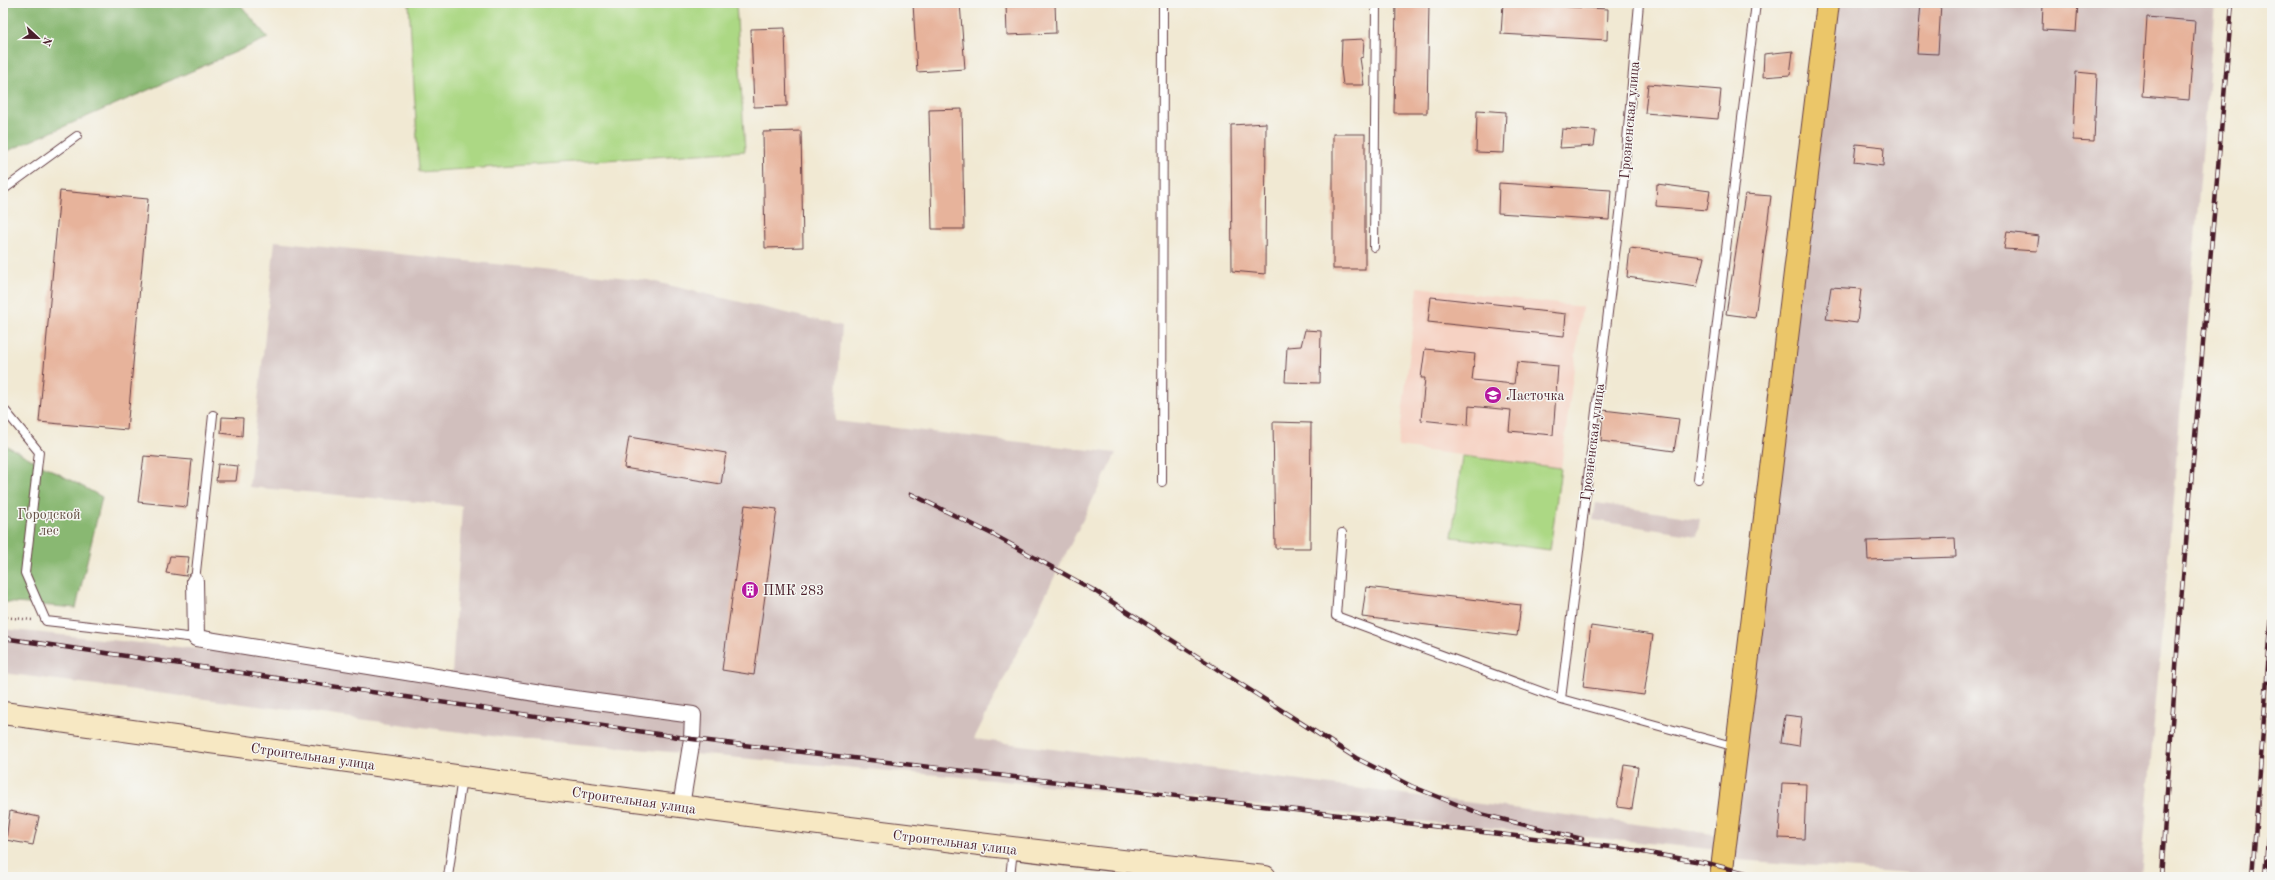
<svg xmlns="http://www.w3.org/2000/svg" width="2275" height="880" viewBox="0 0 2275 880" font-family="'Old Standard TT',serif">
	<rect width="100%" height="100%" fill="#f6f6f2"/>
	<filter id="ink" filterUnits="userSpaceOnUse"><feTurbulence type="fractalNoise" baseFrequency=".025" numOctaves="2"/><feDisplacementMap in="SourceGraphic" scale="8" xChannelSelector="R" yChannelSelector="G"/><feConvolveMatrix kernelMatrix="1 2 1 2 8 2 1 2 1" color-interpolation-filters="sRGB"/></filter>
	<filter id="wash" filterUnits="userSpaceOnUse"><feTurbulence type="fractalNoise" baseFrequency=".012" numOctaves="4" result="noise"/><feDisplacementMap in="SourceGraphic" scale="16" xChannelSelector="R" yChannelSelector="G"/><feGaussianBlur stdDeviation="0.9" result="paint"/><feColorMatrix in="noise" values="0 0 0 0 0 0 0 0 0 0 0 0 0 0 0 0 0 1.4 0 .05"/><feComposite in="paint" operator="in"/></filter>
	<g filter="url(#wash)">
		<rect width="100%" height="100%" fill="#f1e9d3"/>
		<polygon fill="#f6d2c3" points="1418,287 1582,307 1561,468 1398,447"/>
		<g fill="#d1bfbd">
			<polygon points="1823,3 2215,3 2141,877 1961,877 1725,859"/>
			<polygon points="275,241 647,280 842,326 835,421 1116,453 974,739 1721,835 1720,850 972,778 507,738 3,673 3,629 452,675 462,506 249,487"/>
			<polygon points="1596,503 1700,519 1697,536 1593,520"/>
		</g>
		<g fill="#acd884" stroke="#7b7c58">
			<polygon points="409,3 736,3 745,151 419,172"/>
			<polygon points="1462,456 1561,468 1550,550 1452,537"/>
		</g>
		<g fill="#89b872" stroke="#6a6c4e">
			<polygon points="3,3 239,3 268,38 3,153"/>
			<polygon points="3,444 102,497 76,608 3,602"/>
		</g>
		<g id="blocks">
			<g fill="#e7b39b">
				<polygon points="913,3 960,3 965,69 917,72"/>
				<polygon points="1006,3 1055,3 1056,33 1007,35"/>
				<polygon points="1396,3 1429,3 1427,113 1394,113"/>
				<polygon points="1503,3 1608,9 1607,40 1501,34"/>
				<polygon points="1921,3 1941,3 1938,54 1917,53"/>
				<polygon points="2043,3 2078,3 2076,32 2042,30"/>
				<polygon points="2147,17 2195,21 2189,100 2142,96"/>
				<polygon points="785,28 787,106 754,107 751,29"/>
				<polygon points="1364,39 1363,57 1360,58 1364,85 1343,85 1341,69 1342,40"/>
				<polygon points="1793,51 1790,75 1763,77 1764,54"/>
				<polygon points="2076,72 2097,74 2094,141 2073,140"/>
				<polygon points="1648,84 1721,90 1718,119 1645,113"/>
				<polygon points="962,109 964,229 932,229 929,110"/>
				<polygon points="1477,110 1506,112 1504,153 1476,152"/>
				<polygon points="1266,123 1265,274 1232,271 1231,125"/>
				<polygon points="1562,129 1596,131 1594,146 1560,148"/>
				<polygon points="801,131 803,247 765,248 763,132"/>
				<rect x="1333" y="134" width="32" height="135"/>
				<polygon points="1856,144 1884,147 1883,166 1854,162"/>
				<polygon points="1499,183 1611,190 1609,220 1498,213"/>
				<polygon points="1657,184 1710,191 1707,210 1656,206"/>
				<polygon points="60,191 148,199 127,430 39,422"/>
				<polygon points="1745,194 1771,196 1755,318 1726,314"/>
				<polygon points="2007,232 2039,236 2037,251 2004,249"/>
				<polygon points="1630,248 1704,257 1697,287 1627,277"/>
				<polygon points="1831,287 1861,289 1857,323 1826,319"/>
				<polygon points="1431,297 1523,307 1522,309 1566,314 1564,336 1428,322"/>
				<polygon points="1305,330 1321,331 1320,383 1285,382 1287,347 1301,346"/>
				<polygon points="1425,349 1475,354 1472,380 1514,384 1517,362 1558,366 1553,435 1509,431 1511,410 1469,406 1468,425 1421,420 1425,378 1421,378"/>
				<polygon points="1603,410 1679,419 1674,451 1601,441"/>
				<polygon points="222,417 243,418 242,436 221,433"/>
				<polygon points="1273,422 1311,423 1310,548 1275,548"/>
				<polygon points="629,437 726,453 721,484 624,468"/>
				<polygon points="144,456 192,460 187,507 138,502"/>
				<polygon points="218,464 238,466 236,481 216,481"/>
				<polygon points="745,505 777,509 754,675 722,670"/>
				<polygon points="1955,538 1956,557 1868,560 1867,541"/>
				<polygon points="170,556 189,557 186,576 166,573"/>
				<polygon points="1366,587 1521,605 1517,636 1362,617"/>
				<polygon points="1591,626 1653,635 1644,695 1583,687"/>
				<polygon points="1785,715 1802,717 1799,746 1781,743"/>
				<polygon points="1624,765 1638,767 1632,809 1617,807"/>
				<polygon points="1782,783 1806,784 1804,839 1779,838"/>
				<polygon points="10,811 39,817 33,845 6,840"/>
			</g>
		</g>
	</g>
	<g filter="url(#ink)">
		<use href="#blocks" fill-opacity="0" stroke="#633d44" stroke-width="1"/>
		<g fill="none" stroke-linecap="round" stroke-linejoin="round">
			<defs>
				<g id="lane">
					<polyline points="1639,3 1622,197 1561,699 1736,747"/>
					<polyline points="3,190 77,136"/>
					<polyline points="1374,247 1376,3"/>
					<polyline points="3,408 39,452 25,573 46,621 196,638"/>
					<polyline points="1698,479 1756,3"/>
					<polyline points="1162,482 1163,3"/>
					<polyline points="1342,533 1336,616 1561,699"/>
					<polyline points="195,581 213,415"/>
					<polyline points="448,877 462,777"/>
					<polyline points="1010,877 1013,850"/>
				</g>
				<polyline id="street" points="195,581 196,638 560,697 693,715 692,739 681,806"/>
				<path id="secondary" d="M3 713C423 772 843 831 1265 877"/>
				<polyline id="primary" points="1721,877 1828,3"/>
			</defs>
			<use href="#lane" stroke="#633d44" stroke-width="10"/>
			<use href="#street" stroke="#633d44" stroke-width="18"/>
			<use href="#secondary" stroke="#633d44" stroke-width="24"/>
			<use href="#primary" stroke="#633d44" stroke-width="24"/>
			<polyline stroke="#633d44" stroke-width="2.5" stroke-dasharray="1 3" stroke-linecap="butt" points="3,617 33,620"/>
			<use href="#lane" stroke="#fff" stroke-width="8"/>
			<use href="#street" stroke="#fff" stroke-width="16"/>
			<use href="#secondary" stroke="#f7e8c3" stroke-width="22"/>
			<use href="#primary" stroke="#ebc669" stroke-width="22"/>
			<defs>
				<g id="rail">
					<polyline points="911,494 992,534 1095,591 1356,758 1411,786 1481,814 1582,839"/>
					<polyline points="3,638 692,739 1619,848 1707,863 1761,877"/>
					<polyline points="2161,877 2179,625 2232,3"/>
					<polyline points="2252,877 2272,612"/>
					<polyline points="2265,877 2272,788"/>
				</g>
			</defs>
			<use href="#rail" stroke="#4a1f2b" stroke-width="4.5"/>
			<use href="#rail" stroke="#f6f6f2" stroke-width="3" stroke-dasharray="9" stroke-linecap="butt"/>
		</g>
	</g>
	<defs>
		<symbol id="school-disc" viewBox="-11 -11 22 22"><circle r="9.5" fill="#b5179e" stroke="#f6f6f2"/><path d="M0-5L7-2L0 1L-7-2ZM-4 1L0 2.5L4 1V4Q0 6-4 4Z" fill="#fff"/></symbol>
		<symbol id="building-disc" viewBox="-11 -11 22 22"><circle r="9.5" fill="#b5179e" stroke="#f6f6f2"/><path d="M-4-6H4V6H1V3H-1V6H-4ZM-2.5-4.3h1.7v1.8h-1.7ZM.8-4.3h1.7v1.8H.8ZM-2.5-1h1.7V.8h-1.7ZM.8-1h1.7V.8H.8Z" fill="#fff"/></symbol>
	</defs>
	<g fill-rule="evenodd">
		<use href="#school-disc" x="1483" y="385" width="20" height="20"/>
		<use href="#building-disc" x="740" y="580" width="20" height="20"/>
	</g>
	<g text-anchor="middle" stroke-width="3" stroke-linejoin="round" paint-order="stroke">
		<g font-size="14" fill="#4a1f2b" stroke="#f6f6f2">
			<text transform="translate(1629 120) rotate(-85)" y="5">Грозненская улица</text>
			<text transform="translate(1592 442) rotate(-83)" y="5">Грозненская улица</text>
			<text transform="translate(313 756) rotate(8)" y="5">Строительная улица</text>
			<text transform="translate(634 800) rotate(8)" y="5">Строительная улица</text>
			<text transform="translate(955 842) rotate(7)" y="5">Строительная улица</text>
		</g>
		<g font-size="14" fill="#4a1f2b" stroke="#f6f6f2" text-anchor="start">
			<text x="1506" y="400">Ласточка</text>
			<text x="763" y="595">ПМК 283</text>
		</g>
		<g font-size="14" fill="#624d41" stroke="#f6f6f2">
			<text x="49" y="519">Городской<tspan x="49" dy="16">лес</tspan></text>
		</g>
	</g>
	<rect width="2275" height="880" fill="none" stroke="#f6f6f2" stroke-width="16"/>
	<g transform="translate(38 38) rotate(112)" stroke="#f6f6f2" stroke-width="3" paint-order="stroke">
	<path d="M0-3L7 15L0 10L-7 15Z" fill="#4a1f2b"/>
	<text y="-6" font-size="11" font-weight="bold" text-anchor="middle" fill="#4a1f2b">N</text>
	</g>
</svg>
